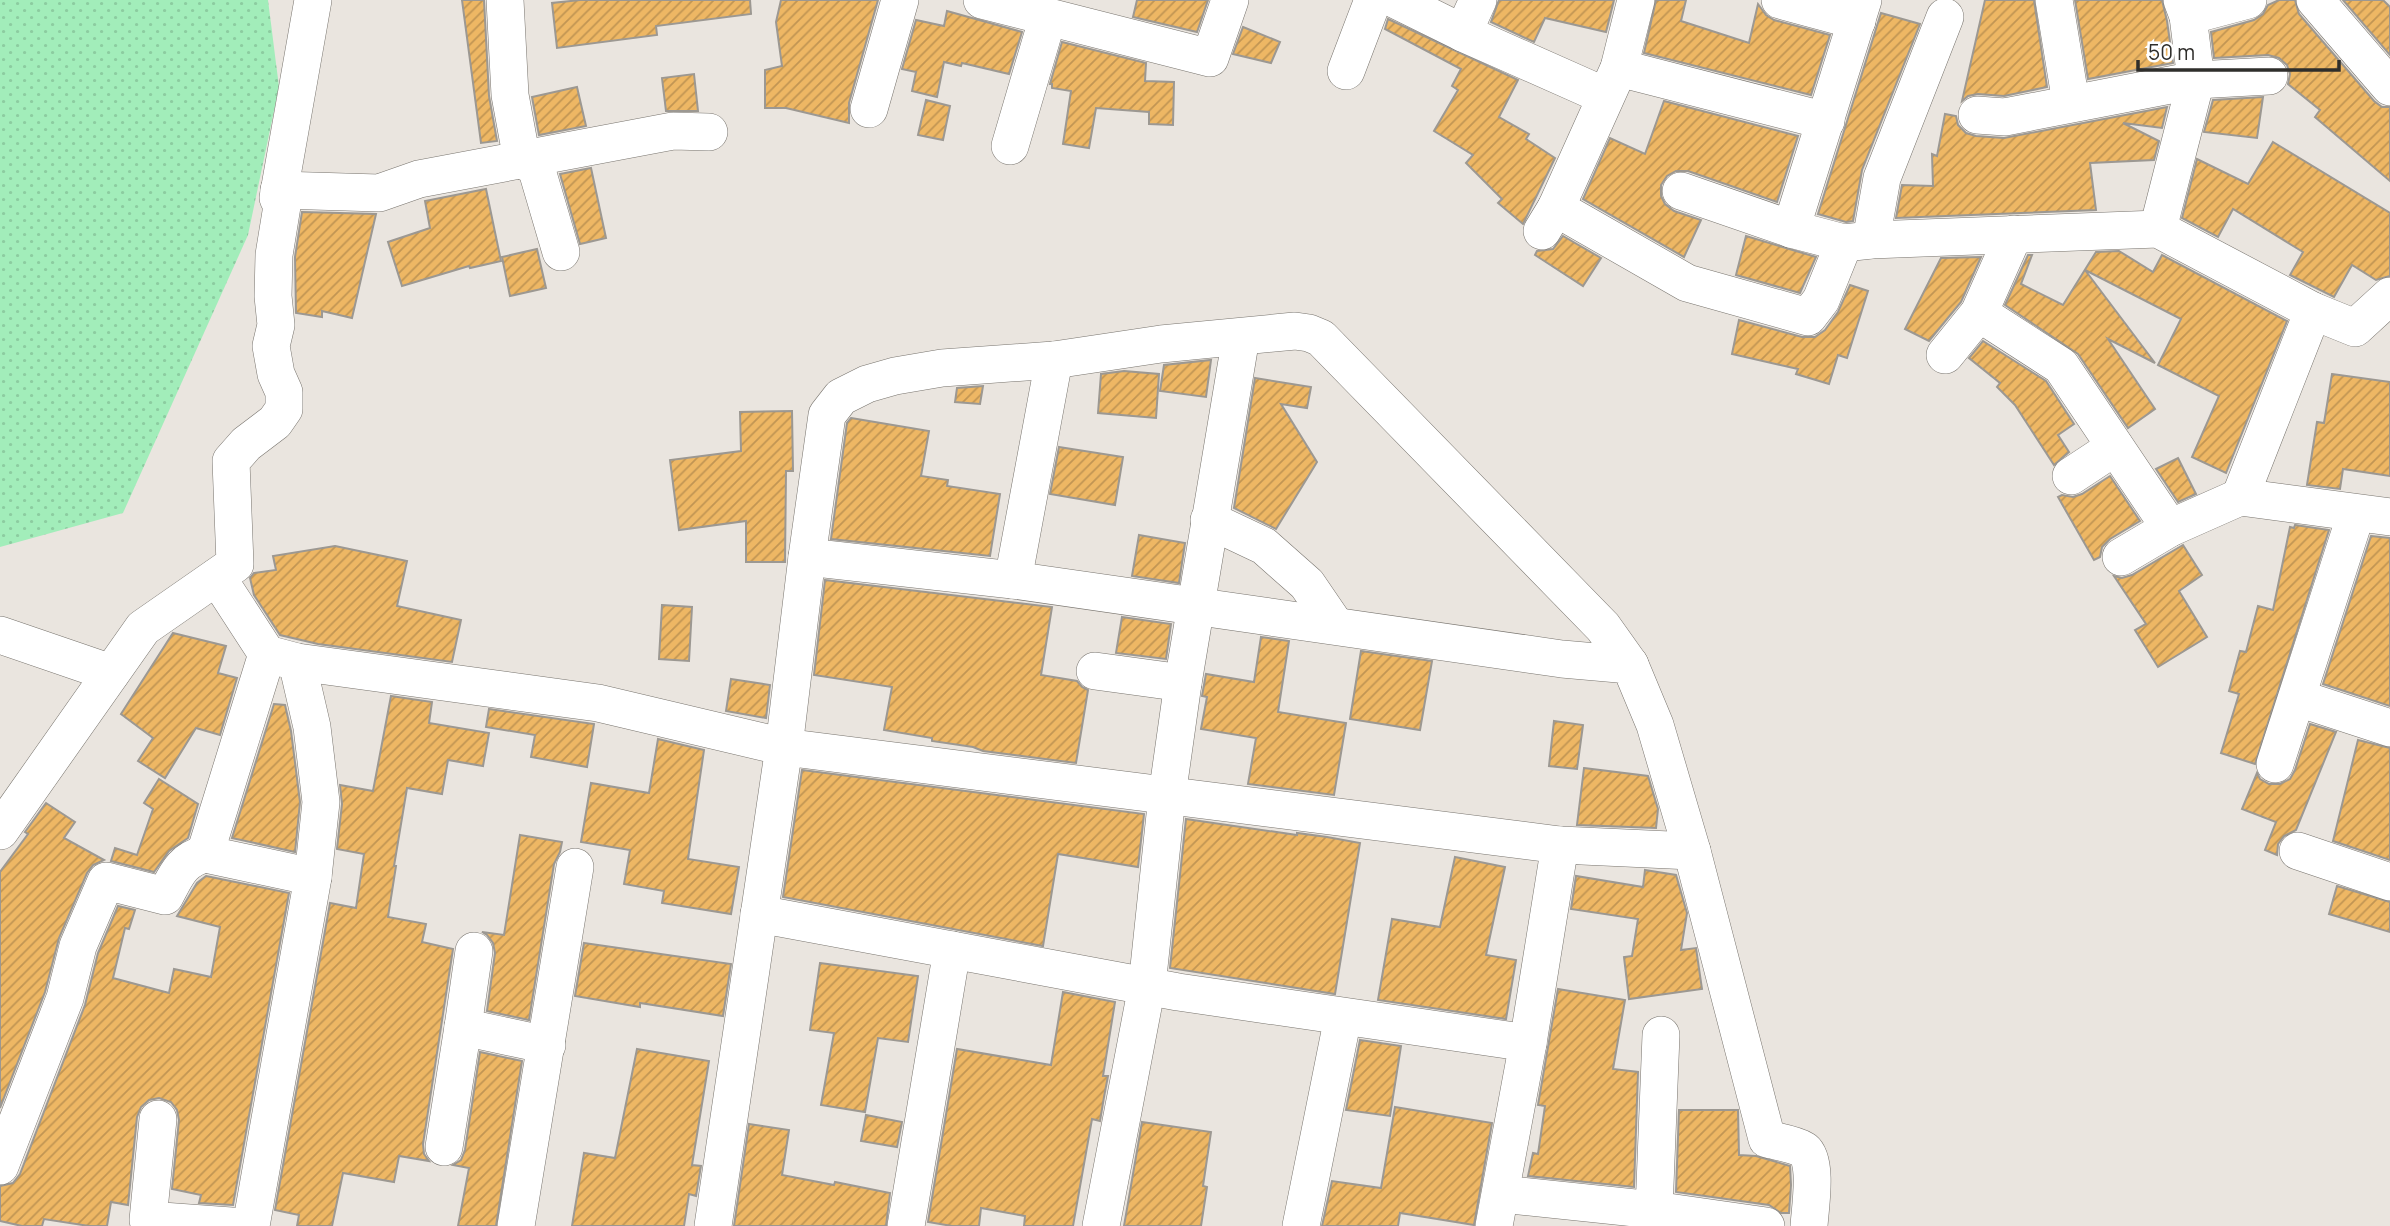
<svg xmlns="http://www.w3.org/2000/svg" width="2390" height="1226" viewBox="0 0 2390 1226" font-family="Manrope,sans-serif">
	<defs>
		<pattern id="park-dots" width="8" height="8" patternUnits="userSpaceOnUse" patternTransform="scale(1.75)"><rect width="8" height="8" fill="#a2edba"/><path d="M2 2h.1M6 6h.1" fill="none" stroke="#8ccca0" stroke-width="1.8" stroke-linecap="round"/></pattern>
		<pattern id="building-hatch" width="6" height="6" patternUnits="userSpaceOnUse" patternTransform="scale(1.75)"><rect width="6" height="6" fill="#eeb764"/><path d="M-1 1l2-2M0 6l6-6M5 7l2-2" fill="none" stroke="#c19553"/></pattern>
	</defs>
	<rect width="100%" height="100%" fill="#eae5df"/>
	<polygon fill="url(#park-dots)" points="0,0 268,0 279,87 248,235 123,513 0,547"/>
	<g fill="url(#building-hatch)" stroke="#9c9892" stroke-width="2">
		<polygon points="462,0 484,0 489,96 497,141 481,143"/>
		<polygon points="580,0 750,0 751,14 656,26 657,35 557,48 552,3"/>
		<polygon points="781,0 878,0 849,103 849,123 786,108 765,108 765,70 782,66 776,22"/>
		<polygon points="1137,0 1208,0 1197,32 1133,17"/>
		<polygon points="1499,0 1614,0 1606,32 1545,18 1534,42 1491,22"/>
		<polygon points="1656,0 1686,0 1681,21 1749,43 1758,4 1766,15 1774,20 1830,35 1811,95 1644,53"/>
		<polygon points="1985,0 2034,0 2047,87 2004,96 1978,94 1968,96 1962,101"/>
		<polygon points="2075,0 2162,0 2167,21 2173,63 2088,79"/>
		<polygon points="2279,0 2295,0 2299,14 2374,101 2382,107 2390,107 2390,181 2315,117 2320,110 2288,84 2290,74 2287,65 2279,58 2268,55 2214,58 2211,32 2254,20 2263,14 2268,5"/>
		<polygon points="2343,0 2383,0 2390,7 2390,55"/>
		<polygon points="947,11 1022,32 1009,74 962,63 961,66 944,62 937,97 912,91 916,72 902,69 916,20 944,26"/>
		<polygon points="1881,13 1920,24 1862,170 1853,221 1846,222 1818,214"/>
		<polygon points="1388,19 1518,80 1499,117 1529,134 1526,139 1555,158 1523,224 1498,203 1502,199 1466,163 1473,155 1434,131 1458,90 1452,86 1461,69 1385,29"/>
		<polygon points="1243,27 1280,42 1271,63 1233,54"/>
		<polygon points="1062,42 1146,63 1145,81 1174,82 1173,125 1149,124 1149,112 1096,108 1089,148 1063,144 1071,91 1052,88 1052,84 1050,84"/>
		<polygon points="694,74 698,111 666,111 662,78"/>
		<polygon points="577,87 586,126 539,135 532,97"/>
		<polygon points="2263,97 2257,138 2204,132 2213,100"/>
		<polygon points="926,100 950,106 943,140 918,135"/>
		<polygon points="1664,101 1798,136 1777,202 1688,171 1676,171 1667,176 1661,185 1661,196 1665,204 1674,211 1701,220 1684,257 1583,199 1610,138 1645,154"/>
		<polygon points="2167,107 2162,128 2123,123 2159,141 2154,160 2090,163 2096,210 1896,218 1902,185 1933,186 1932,154 1937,156 1945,114 1956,116 1958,125 1966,133 1976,136 2004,138"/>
		<polygon points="2273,142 2390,213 2390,276 2376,280 2352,265 2334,297 2290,275 2303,252 2233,209 2218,237 2182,218 2197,159 2248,184"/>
		<polygon points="591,168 606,238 580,244 560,174"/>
		<polygon points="486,189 501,261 470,268 469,266 402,286 388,242 430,228 425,201"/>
		<polygon points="302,212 376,214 352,318 322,311 322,317 296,313 295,257"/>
		<polygon points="1563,236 1601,258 1583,286 1535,255 1537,251 1553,249"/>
		<polygon points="1746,236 1816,257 1800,293 1736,275"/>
		<polygon points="537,249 546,288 510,296 502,257"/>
		<polygon points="2119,251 2153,272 2162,255 2287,321 2226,473 2192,457 2219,396 2158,365 2181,319 2085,270 2155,363 2108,339 2155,409 2128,428 2078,354 2005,305 2028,255 2032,255 2021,284 2063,305 2096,252"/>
		<polygon points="1981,257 1961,302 1929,341 1905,329 1941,258"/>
		<polygon points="1850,285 1868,291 1847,358 1838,355 1829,384 1796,374 1798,369 1732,354 1739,320 1802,337 1815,337 1825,330 1838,312"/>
		<polygon points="1983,341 2046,381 2074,424 2058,435 2069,452 2054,465 2015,405 1997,387 2000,383 1969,358"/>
		<polygon points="1211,360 1206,397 1160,391 1164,365"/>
		<polygon points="1124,371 1159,374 1156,418 1098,413 1101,374"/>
		<polygon points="2332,374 2390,382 2390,476 2343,469 2340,489 2307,485 2317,422 2324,423"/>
		<polygon points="1255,378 1311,387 1307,408 1281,404 1317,462 1276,529 1234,508"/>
		<polygon points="983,386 980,404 955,402 957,388"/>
		<polygon points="792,411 793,471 786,471 785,562 746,562 746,521 679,530 670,460 741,451 740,412"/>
		<polygon points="851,418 929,431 921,476 948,480 947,486 1000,494 990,556 831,539 847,423"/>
		<polygon points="1059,447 1123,457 1115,505 1050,494"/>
		<polygon points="2178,458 2196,494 2178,502 2156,469"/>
		<polygon points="2110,476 2140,521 2110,539 2102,547 2100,557 2094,560 2058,497 2062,495 2073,497 2082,494"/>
		<polygon points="2295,525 2329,530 2255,764 2221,753 2239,694 2229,691 2240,651 2246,652 2258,606 2273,610 2290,527 2294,528"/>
		<polygon points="1139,535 1185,543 1179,583 1132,576"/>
		<polygon points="2371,536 2390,538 2390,706 2323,684"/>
		<polygon points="2183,545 2202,575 2179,591 2207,637 2158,667 2135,630 2146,624 2114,576 2122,578 2132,575"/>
		<polygon points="335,546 407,561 397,606 461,620 452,662 318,644 280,635 254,595 250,578 254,573 276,570 273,556"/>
		<polygon points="825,580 1052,607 1041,675 1077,681 1082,687 1088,690 1076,763 983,751 973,747 932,741 932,738 884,730 892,687 814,675"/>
		<polygon points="662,605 692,607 689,661 659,659"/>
		<polygon points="1122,617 1171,624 1166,659 1116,653"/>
		<polygon points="173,633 226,646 218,673 237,678 220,735 196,728 165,778 138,761 153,738 121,714"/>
		<polygon points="1261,637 1289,641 1278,712 1346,723 1334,795 1248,784 1256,738 1201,729 1207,697 1202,696 1206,674 1254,682"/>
		<polygon points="1361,651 1432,661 1420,730 1350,719"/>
		<polygon points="731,679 770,685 766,718 726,711"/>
		<polygon points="391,696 432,702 429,723 489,733 483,766 448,760 442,794 407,788 394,866 396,866 388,917 426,924 422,942 453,949 423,1144 424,1154 429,1161 399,1156 394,1182 343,1173 332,1226 297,1226 299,1215 275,1210 330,903 356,908 364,854 337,849 342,804 340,785 373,791"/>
		<polygon points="274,704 285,705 291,731 300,802 295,852 232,838"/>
		<polygon points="489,709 594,724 587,767 531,757 535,735 486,727"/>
		<polygon points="1554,721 1583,725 1577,769 1549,766"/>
		<polygon points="2310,724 2336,732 2296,830 2284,836 2278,844 2277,855 2265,850 2276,822 2242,809 2257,773 2260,779 2269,784 2280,784 2290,779 2295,770"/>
		<polygon points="658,739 704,750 688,859 739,867 731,914 662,903 664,891 624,884 630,850 581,842 591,783 649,793"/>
		<polygon points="2358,740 2390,748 2390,860 2333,841"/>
		<polygon points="1584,768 1648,776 1658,809 1656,828 1577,825"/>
		<polygon points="802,770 1144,814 1138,867 1058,854 1043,946 783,897"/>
		<polygon points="159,779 198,804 188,838 169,851 154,872 111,861 115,848 137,855 153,809 144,803"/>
		<polygon points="46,803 75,822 64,838 104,860 93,865 87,873 59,938 45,992 0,1108 0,872 28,834 25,832"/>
		<polygon points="1186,819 1297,835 1297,833 1327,837 1360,843 1335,994 1170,968"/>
		<polygon points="520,835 562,842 560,852 554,864 529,1020 487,1011 495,953 493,943 487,935 482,932 504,935"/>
		<polygon points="1455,857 1505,867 1486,955 1516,960 1506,1019 1378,1000 1392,919 1440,927"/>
		<polygon points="1645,870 1676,875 1687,913 1681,950 1696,948 1702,989 1629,999 1624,957 1632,956 1638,919 1571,909 1576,876 1643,887"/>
		<polygon points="206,876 289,893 233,1205 199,1203 201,1195 172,1189 179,1120 177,1110 171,1102 159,1098 149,1100 141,1107 137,1117 128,1205 111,1202 107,1226 89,1226 44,1219 42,1226 22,1226 0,1221 0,1186 13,1183 20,1174 85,1005 98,953 118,906 135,910 129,929 125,928 113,978 169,993 174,969 211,977 220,927 177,916 197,883"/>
		<polygon points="2337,886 2390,902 2390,932 2329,914"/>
		<polygon points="584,943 731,964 723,1016 640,1003 640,1007 575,996"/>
		<polygon points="820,963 918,976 908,1042 878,1038 865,1112 821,1105 834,1033 810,1030"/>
		<polygon points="1558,989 1625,1000 1613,1069 1638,1072 1634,1187 1528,1176 1533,1153 1538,1154 1545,1106 1538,1105"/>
		<polygon points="1063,992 1115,1002 1103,1076 1108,1076 1104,1097 1100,1121 1092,1119 1073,1226 1024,1226 1025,1216 981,1208 979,1226 952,1226 928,1222 957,1049 1051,1065"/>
		<polygon points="1360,1040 1401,1046 1390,1116 1346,1110"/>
		<polygon points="637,1049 709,1061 692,1165 701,1166 696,1196 689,1194 684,1226 572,1226 584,1153 615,1158"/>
		<polygon points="480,1052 522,1061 496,1226 458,1226 469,1168 453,1165 461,1160 465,1150"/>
		<polygon points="1395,1107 1492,1123 1474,1225 1400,1213 1398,1226 1322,1226 1332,1181 1381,1188"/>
		<polygon points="1679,1110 1738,1110 1739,1155 1756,1156 1790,1166 1791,1185 1789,1213 1781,1213 1769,1205 1676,1192"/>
		<polygon points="866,1115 902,1122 897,1147 861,1141"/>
		<polygon points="1142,1122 1211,1132 1203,1186 1207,1187 1201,1226 1124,1226"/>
		<polygon points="749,1124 789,1130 782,1175 834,1185 835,1182 890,1193 886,1226 734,1226"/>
	</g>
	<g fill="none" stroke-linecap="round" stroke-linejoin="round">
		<defs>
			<g id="minor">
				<polyline points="505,0 510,95 522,160"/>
				<polyline points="982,0 1210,58 1230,0"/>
				<polyline points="1396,0 1463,33 1605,96"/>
				<polyline points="1780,0 1857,21"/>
				<polyline points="2054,0 2071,103"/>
				<polyline points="2315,0 2390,87"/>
				<polyline points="2188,16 2248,0"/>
				<polyline points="1463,33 1478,0"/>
				<polyline points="1619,68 1826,121"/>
				<polyline points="1346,71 1373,0"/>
				<polyline points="869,109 900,0"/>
				<polyline points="1977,115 2005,117 2196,80 2269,76"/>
				<polyline points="1010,146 1048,17"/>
				<polyline points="522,160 536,167 561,252"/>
				<polyline points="279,190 379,193 419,179 673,131 709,132"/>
				<polyline points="1681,191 1791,229 1844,243 1871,240 2158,229 2313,311 2355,328 2390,296"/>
				<polyline points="1556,208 1687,283 1808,317 1821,300 1844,243"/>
				<polyline points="1791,229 1863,0"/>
				<polyline points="2158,229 2196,80 2188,16 2182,0"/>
				<polyline points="1542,231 1556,208 1619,68 1636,0"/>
				<polyline points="1871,240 1882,178 1945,17"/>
				<polyline points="1979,313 2061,366 2170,528"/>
				<polyline points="1945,355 1979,313 2014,234"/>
				<polyline points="2071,476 2115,447"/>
				<polyline points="2240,497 2313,311"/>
				<polyline points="1209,520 1264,546 1307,584 1335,625"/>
				<path d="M807 557 1013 580 1562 659 1630 665 1655 725 1692 851 1767 1139C1778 1142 1794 1144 1804 1150 1818 1161 1810 1209 1809 1226"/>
				<polyline points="2121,557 2170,528 2240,497 2390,517"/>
				<polyline points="217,577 267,654 297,662 598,703 784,747 1560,845"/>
				<polyline points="1013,580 1054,360"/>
				<polyline points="0,635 111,673"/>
				<polyline points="267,654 205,854 313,877"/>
				<polyline points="1095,671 1183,683"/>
				<polyline points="2298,698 2390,728"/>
				<polyline points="2275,764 2356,514"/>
				<polyline points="0,831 143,628 235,564 231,461 246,444 275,422 284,409 284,392 276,374 271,346 276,325 273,296 274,255 282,206 278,198 313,0"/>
				<polyline points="2298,851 2390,882"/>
				<polyline points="759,914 1178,992 1528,1043"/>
				<polyline points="463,1027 474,951"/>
				<polyline points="158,1119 148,1220 231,1226"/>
				<polyline points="444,1147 463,1027 547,1045"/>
				<path d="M0 1166 65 998 78 946 106 881 165 896C176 876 181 860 205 854"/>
				<polyline points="1501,1194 1654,1210 1766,1226"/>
				<polyline points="1654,1210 1661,1035"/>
				<polyline points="251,1226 313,877 321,802 312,727 297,662"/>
				<polyline points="516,1226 575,867"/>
				<polyline points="713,1226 784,747 807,557 827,415 841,397 867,384 895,376 942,368 1054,360 1161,344 1295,331 1309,333 1321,338 1603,627 1630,665"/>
				<polyline points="906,1226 952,950"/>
				<polyline points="1101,1226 1147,986 1167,796 1183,683 1241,337"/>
				<polyline points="1301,1226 1343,1017"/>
				<polyline points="1494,1226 1528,1043 1560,845 1692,851"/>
			</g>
		</defs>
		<use href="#minor" stroke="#78746e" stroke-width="38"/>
		<use href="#minor" stroke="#fff" stroke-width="37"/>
	</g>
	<path d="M2138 60v10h201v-10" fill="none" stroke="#2f2e2b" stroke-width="3.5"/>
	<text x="2148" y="60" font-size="21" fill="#2f2e2b" stroke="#ffffff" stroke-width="5" paint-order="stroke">50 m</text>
</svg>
